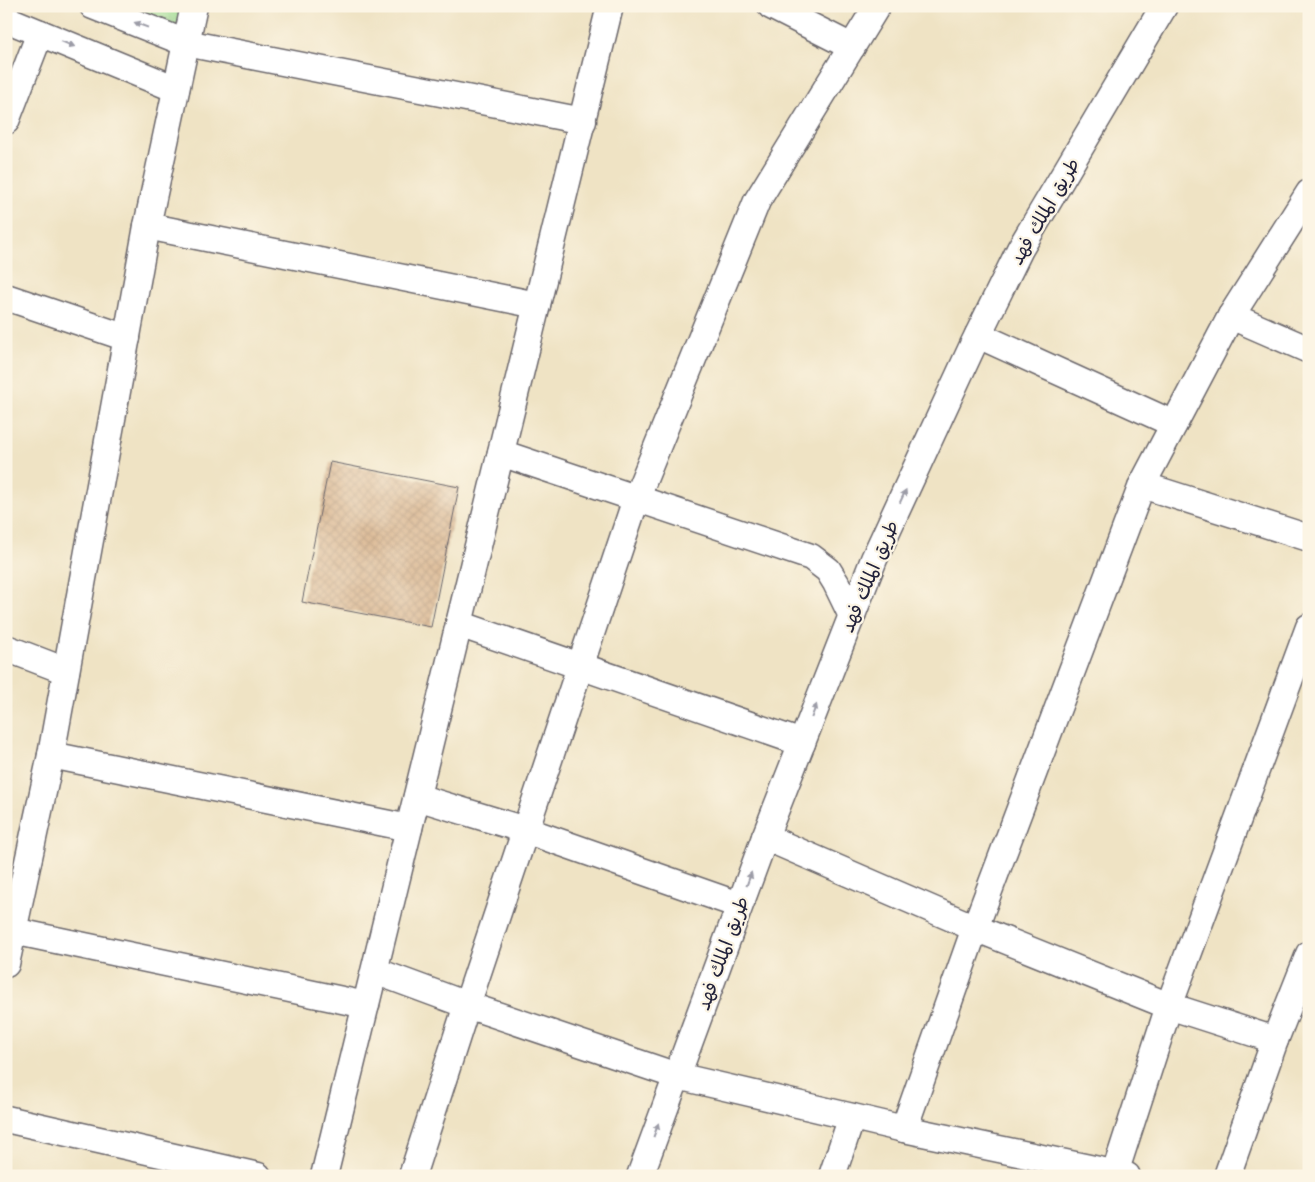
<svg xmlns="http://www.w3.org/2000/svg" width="1315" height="1182" viewBox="0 0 1315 1182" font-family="'Shantell Sans','Playpen Sans Arabic',sans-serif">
	<defs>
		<pattern id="grass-tufts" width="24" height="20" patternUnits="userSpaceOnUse" patternTransform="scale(1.25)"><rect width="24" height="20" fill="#9cdb91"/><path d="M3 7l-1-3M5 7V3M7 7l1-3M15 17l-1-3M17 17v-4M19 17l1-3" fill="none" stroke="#86bc7e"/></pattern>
		<pattern id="building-cross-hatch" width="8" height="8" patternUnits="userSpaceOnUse" patternTransform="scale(1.25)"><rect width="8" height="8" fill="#d8b48e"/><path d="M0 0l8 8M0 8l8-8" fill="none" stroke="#b99a7b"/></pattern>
	</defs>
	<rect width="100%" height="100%" fill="#fcf5e5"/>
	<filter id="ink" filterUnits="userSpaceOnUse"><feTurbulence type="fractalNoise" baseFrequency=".02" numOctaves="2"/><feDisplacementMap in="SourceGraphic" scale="10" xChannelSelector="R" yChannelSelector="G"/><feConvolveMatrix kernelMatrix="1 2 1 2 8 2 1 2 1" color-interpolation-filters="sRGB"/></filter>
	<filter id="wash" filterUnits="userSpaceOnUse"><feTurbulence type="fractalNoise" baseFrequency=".0096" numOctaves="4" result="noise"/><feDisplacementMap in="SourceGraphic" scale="20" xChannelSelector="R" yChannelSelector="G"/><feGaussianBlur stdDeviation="1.12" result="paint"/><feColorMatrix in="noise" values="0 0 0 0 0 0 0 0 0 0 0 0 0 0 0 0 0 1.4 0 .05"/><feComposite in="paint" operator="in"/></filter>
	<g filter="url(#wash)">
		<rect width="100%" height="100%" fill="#efe3c4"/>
		<polygon fill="url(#grass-tufts)" stroke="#5f7e66" points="93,6 194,6 186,43"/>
		<g id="blocks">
			<polygon fill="url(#building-cross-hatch)" points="330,462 459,487 431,627 302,602"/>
		</g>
	</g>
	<g filter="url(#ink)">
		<use href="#blocks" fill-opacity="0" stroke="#6a666b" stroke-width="1"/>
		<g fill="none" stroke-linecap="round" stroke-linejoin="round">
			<defs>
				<g id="minor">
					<polyline points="93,6 186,43 583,121"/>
					<polyline points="771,6 852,47"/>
					<polyline points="6,19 176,89"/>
					<polyline points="6,121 40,33"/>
					<polyline points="147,226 537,305"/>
					<polyline points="6,297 127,338"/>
					<polyline points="1231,316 1309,350"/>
					<polyline points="978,335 1174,424"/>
					<polyline points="501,453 811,557 828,570 836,583 852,616"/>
					<polyline points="1142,485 1309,538"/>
					<polyline points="459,624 802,743"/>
					<polyline points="6,648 66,671"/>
					<polyline points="51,755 409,828"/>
					<polyline points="417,797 525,830 739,905"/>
					<polyline points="765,837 975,928 1169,1006 1275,1040"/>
					<polyline points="13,931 366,1005"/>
					<polyline points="6,964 51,755 147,226 194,6"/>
					<polyline points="375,971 467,1005 677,1076 904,1129"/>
					<polyline points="6,1119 258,1176"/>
					<polyline points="1115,1173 1169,1006 1309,627"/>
					<polyline points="324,1176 610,6"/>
					<polyline points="412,1176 467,1005 636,499 757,201 877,6"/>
					<polyline points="640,1176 765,837 874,559 973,345 1020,249 1164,6"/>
					<polyline points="832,1176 852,1117"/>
					<polyline points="1127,1176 904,1129 975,928 1142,485 1231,316 1309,193"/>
					<polyline points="1227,1176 1275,1040 1309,954"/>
				</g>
			</defs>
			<use href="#minor" stroke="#6a666b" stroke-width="29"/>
			<use href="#minor" stroke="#fff" stroke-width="26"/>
		</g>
		<defs><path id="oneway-solid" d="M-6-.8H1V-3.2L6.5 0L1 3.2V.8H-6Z" transform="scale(1.25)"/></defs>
		<g fill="#9c9ca7">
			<use href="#oneway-solid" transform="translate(141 25) rotate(-159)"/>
			<use href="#oneway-solid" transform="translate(68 44) rotate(22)"/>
			<use href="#oneway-solid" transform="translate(903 496) rotate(-65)"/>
			<use href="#oneway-solid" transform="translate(814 711) rotate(-69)"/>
			<use href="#oneway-solid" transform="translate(749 879) rotate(-70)"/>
			<use href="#oneway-solid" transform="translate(656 1130) rotate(-70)"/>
		</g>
	</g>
	<g text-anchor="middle" stroke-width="4.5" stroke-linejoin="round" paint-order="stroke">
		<g font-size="19" fill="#22223b" stroke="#fcf5e5">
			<text transform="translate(1044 211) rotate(-60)" y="7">طريق الملك فهد</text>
			<text transform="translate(869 576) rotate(-67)" y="7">طريق الملك فهد</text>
			<text transform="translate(722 953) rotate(-70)" y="7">طريق الملك فهد</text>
		</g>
	</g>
	<rect width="1315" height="1182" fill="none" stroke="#fcf5e5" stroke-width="25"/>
</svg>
